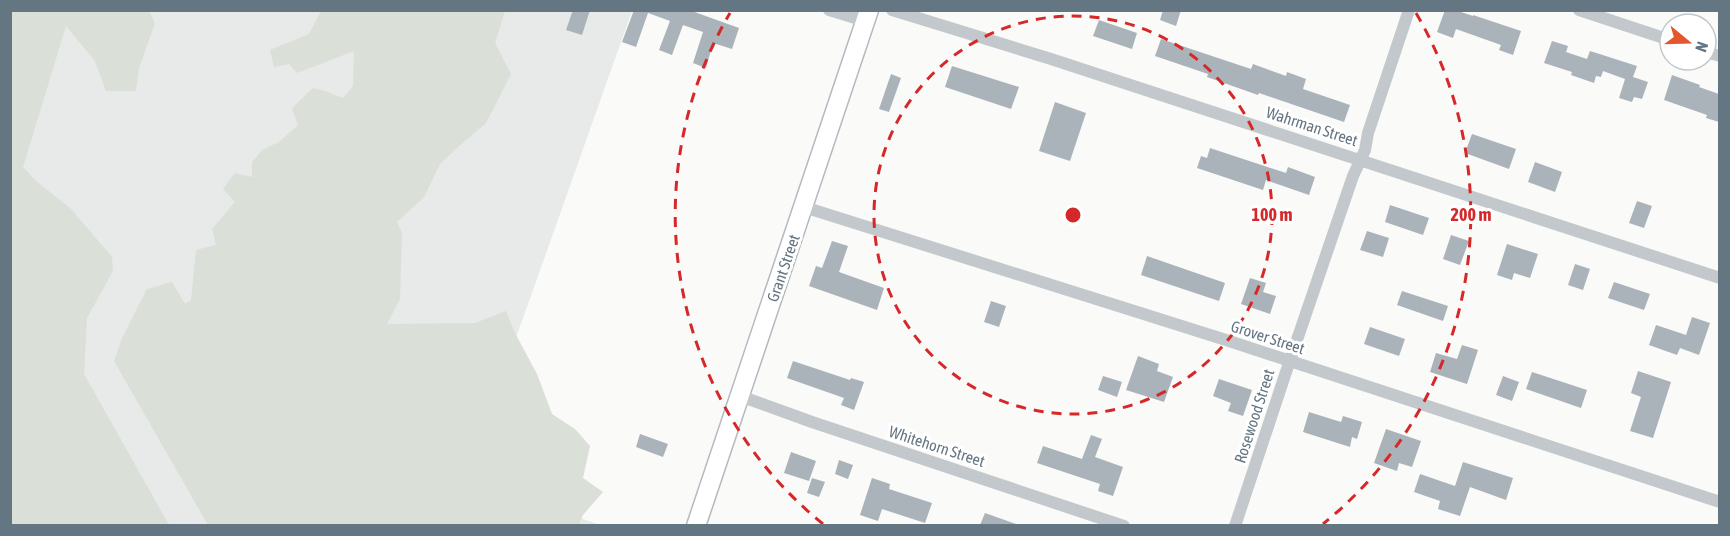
<svg xmlns="http://www.w3.org/2000/svg" width="1730" height="536" viewBox="0 0 1730 536" font-family="'Asap Condensed',sans-serif">
	<rect width="100%" height="100%" fill="#fafaf8"/>
	<polygon fill="#e8e9e9" points="10,11 632,11 466,479 600,525 11,525"/>
	<g fill="#dadfd7">
		<polygon points="426,10 429,12 430,10 505,11 495,43 511,74 486,123 458,147 440,164 424,197 397,222 402,233 400,299 387,324 475,323 506,311 515,333 537,374 552,414 575,429 590,446 583,478 603,492 583,515 579,525 208,525 114,361 122,338 147,289 172,282 185,304 191,300 196,250 216,245 212,229 235,202 223,189 235,173 252,177 252,162 262,150 279,142 298,125 292,108 313,88 325,91 343,98 353,86 354,51 297,73 289,64 274,67 270,50 309,34 321,11"/>
		<polygon points="10,11 149,11 155,23 139,68 136,91 106,91 95,61 66,26 23,167 36,181 71,209 112,257 113,271 87,318 84,374 169,525 11,525"/>
	</g>
	<g fill="#aab3b9">
		<polygon points="573,10 590,10 582,35 566,30"/>
		<polygon points="634,10 689,10 739,28 732,49 713,43 706,68 693,63 703,32 683,25 672,55 659,50 670,21 648,13 636,47 622,42"/>
		<polygon points="1163,10 1181,10 1176,26 1160,20"/>
		<polygon points="1445,10 1455,10 1473,16 1473,15 1521,31 1513,55 1499,50 1501,45 1456,29 1453,38 1437,32"/>
		<polygon points="1099,20 1137,33 1132,49 1093,36"/>
		<polygon points="1161,39 1251,69 1253,64 1286,76 1287,72 1306,79 1303,89 1350,105 1344,122 1259,93 1258,95 1207,77 1208,74 1155,56"/>
		<polygon points="1552,41 1568,46 1566,52 1587,59 1590,51 1637,66 1633,77 1648,82 1642,99 1634,97 1632,102 1619,98 1625,79 1603,71 1601,77 1596,76 1594,83 1571,75 1572,72 1544,63"/>
		<polygon points="952,66 1019,87 1011,109 945,87"/>
		<polygon points="891,74 901,78 889,112 879,109"/>
		<polygon points="1672,75 1700,85 1699,87 1719,94 1719,122 1706,118 1707,115 1664,100"/>
		<polygon points="1055,102 1086,113 1070,161 1039,151"/>
		<polygon points="1472,134 1516,149 1509,169 1465,153"/>
		<polygon points="1210,148 1286,173 1288,167 1315,177 1309,195 1266,180 1263,190 1197,168 1201,156 1207,158"/>
		<polygon points="1535,162 1562,172 1555,192 1528,182"/>
		<polygon points="1637,201 1652,206 1644,228 1629,223"/>
		<polygon points="1390,205 1429,218 1423,235 1385,222"/>
		<polygon points="1367,231 1389,238 1383,257 1360,250"/>
		<polygon points="1451,235 1469,241 1460,265 1443,259"/>
		<polygon points="832,241 848,246 839,272 884,288 877,310 809,286 816,266 822,268"/>
		<polygon points="1507,244 1538,254 1530,278 1514,273 1512,280 1497,275"/>
		<polygon points="1147,256 1225,283 1219,301 1141,275"/>
		<polygon points="1575,264 1590,269 1583,290 1568,285"/>
		<polygon points="1250,278 1266,283 1263,292 1276,296 1270,314 1241,304"/>
		<polygon points="1614,282 1650,294 1644,310 1608,298"/>
		<polygon points="1402,291 1448,306 1443,321 1397,305"/>
		<polygon points="991,301 1006,306 999,327 984,322"/>
		<polygon points="1692,317 1710,323 1699,355 1680,348 1677,355 1649,345 1656,325 1686,335"/>
		<polygon points="1370,327 1405,339 1399,356 1364,344"/>
		<polygon points="1462,345 1478,350 1467,384 1430,372 1436,353 1457,359"/>
		<polygon points="1138,356 1159,364 1157,371 1173,377 1164,402 1126,390"/>
		<polygon points="793,361 850,380 851,378 864,382 854,410 841,405 844,398 787,378"/>
		<polygon points="1638,371 1671,382 1653,438 1630,431 1641,397 1631,393"/>
		<polygon points="1532,372 1587,390 1581,408 1526,389"/>
		<polygon points="1103,376 1122,382 1117,397 1098,390"/>
		<polygon points="1503,376 1519,382 1512,401 1496,395"/>
		<polygon points="1219,379 1252,390 1243,416 1228,411 1231,403 1213,396"/>
		<polygon points="1309,412 1341,422 1343,416 1362,422 1357,439 1352,437 1350,447 1303,432"/>
		<polygon points="1386,429 1421,441 1412,467 1399,463 1397,471 1374,463"/>
		<polygon points="640,434 668,444 663,457 636,447"/>
		<polygon points="1091,435 1102,439 1095,457 1123,467 1113,496 1098,491 1100,484 1037,463 1043,446 1082,459"/>
		<polygon points="791,452 816,461 809,481 784,473"/>
		<polygon points="839,460 853,465 848,479 835,474"/>
		<polygon points="1463,462 1513,478 1506,500 1470,487 1460,516 1438,509 1440,501 1414,492 1420,474 1455,486"/>
		<polygon points="812,478 825,482 819,497 807,493"/>
		<polygon points="872,478 890,484 889,489 932,503 925,523 882,509 878,521 860,515"/>
		<polygon points="985,513 1016,524 1016,525 980,525"/>
	</g>
	<g fill="none" stroke-linecap="round" stroke-linejoin="round">
		<defs>
			<polyline id="secondary" points="696,526 869,10"/>
		</defs>
		<use href="#secondary" stroke="#b3babf" stroke-width="21"/>
		<g stroke="#c3c8cc" stroke-width="12">
			<polyline points="829,10 865,21"/>
			<polyline points="892,10 1051,59 1720,278"/>
			<polyline points="1579,10 1670,40"/>
			<polyline points="1706,52 1720,56"/>
			<polyline points="804,207 1226,340 1720,502"/>
			<polyline points="740,396 812,422 1124,526"/>
			<polyline points="1235,526 1285,375 1353,176 1365,150 1368,133 1409,10"/>
		</g>
		<use href="#secondary" stroke="#fff" stroke-width="18"/>
	</g>
	<g fill="none" stroke="#d62828" stroke-width="3" stroke-dasharray="10 8">
		<circle cx="1073" cy="215" r="199"/>
		<path d="M823 524A398 398 0 0 1 730 13M1416 13A398 398 0 0 1 1323 524"/>
	</g>
	<g text-anchor="middle" stroke-width="6" stroke-linejoin="round" paint-order="stroke">
		<g font-size="16" fill="#657683" stroke="#fff">
			<text transform="translate(1312 126) rotate(18)" y="6">Wahrman Street</text>
			<text transform="translate(783 268) rotate(-71)" y="6">Grant Street</text>
			<text transform="translate(1268 337) rotate(18)" y="6">Grover Street</text>
			<text transform="translate(1254 416) rotate(-72)" y="6">Rosewood Street</text>
			<text transform="translate(937 446) rotate(18)" y="6">Whitehorn Street</text>
		</g>
	</g>
	<circle cx="1073" cy="215" r="9" fill="#d62828" stroke="#fff" stroke-width="3"/>
	<g font-size="18" text-anchor="middle" font-weight="bold" fill="#d62828" stroke="#fff" stroke-width="6" stroke-linejoin="round" paint-order="stroke">
		<text x="1272" y="221">100 m</text>
		<text x="1471" y="221">200 m</text>
	</g>
	<rect width="1730" height="536" fill="none" stroke="#657683" stroke-width="24"/>
	<g transform="translate(1688 42) rotate(109)"><circle r="28" fill="#ffffff" stroke="#c1c8cd" stroke-width="1.5"/>
	<path d="M0-4.5L10 22L0 15L-10 22Z" fill="#e4572e"/>
	<text y="-9" font-size="16" font-weight="bold" text-anchor="middle" fill="#657683">N</text>
	</g>
</svg>
